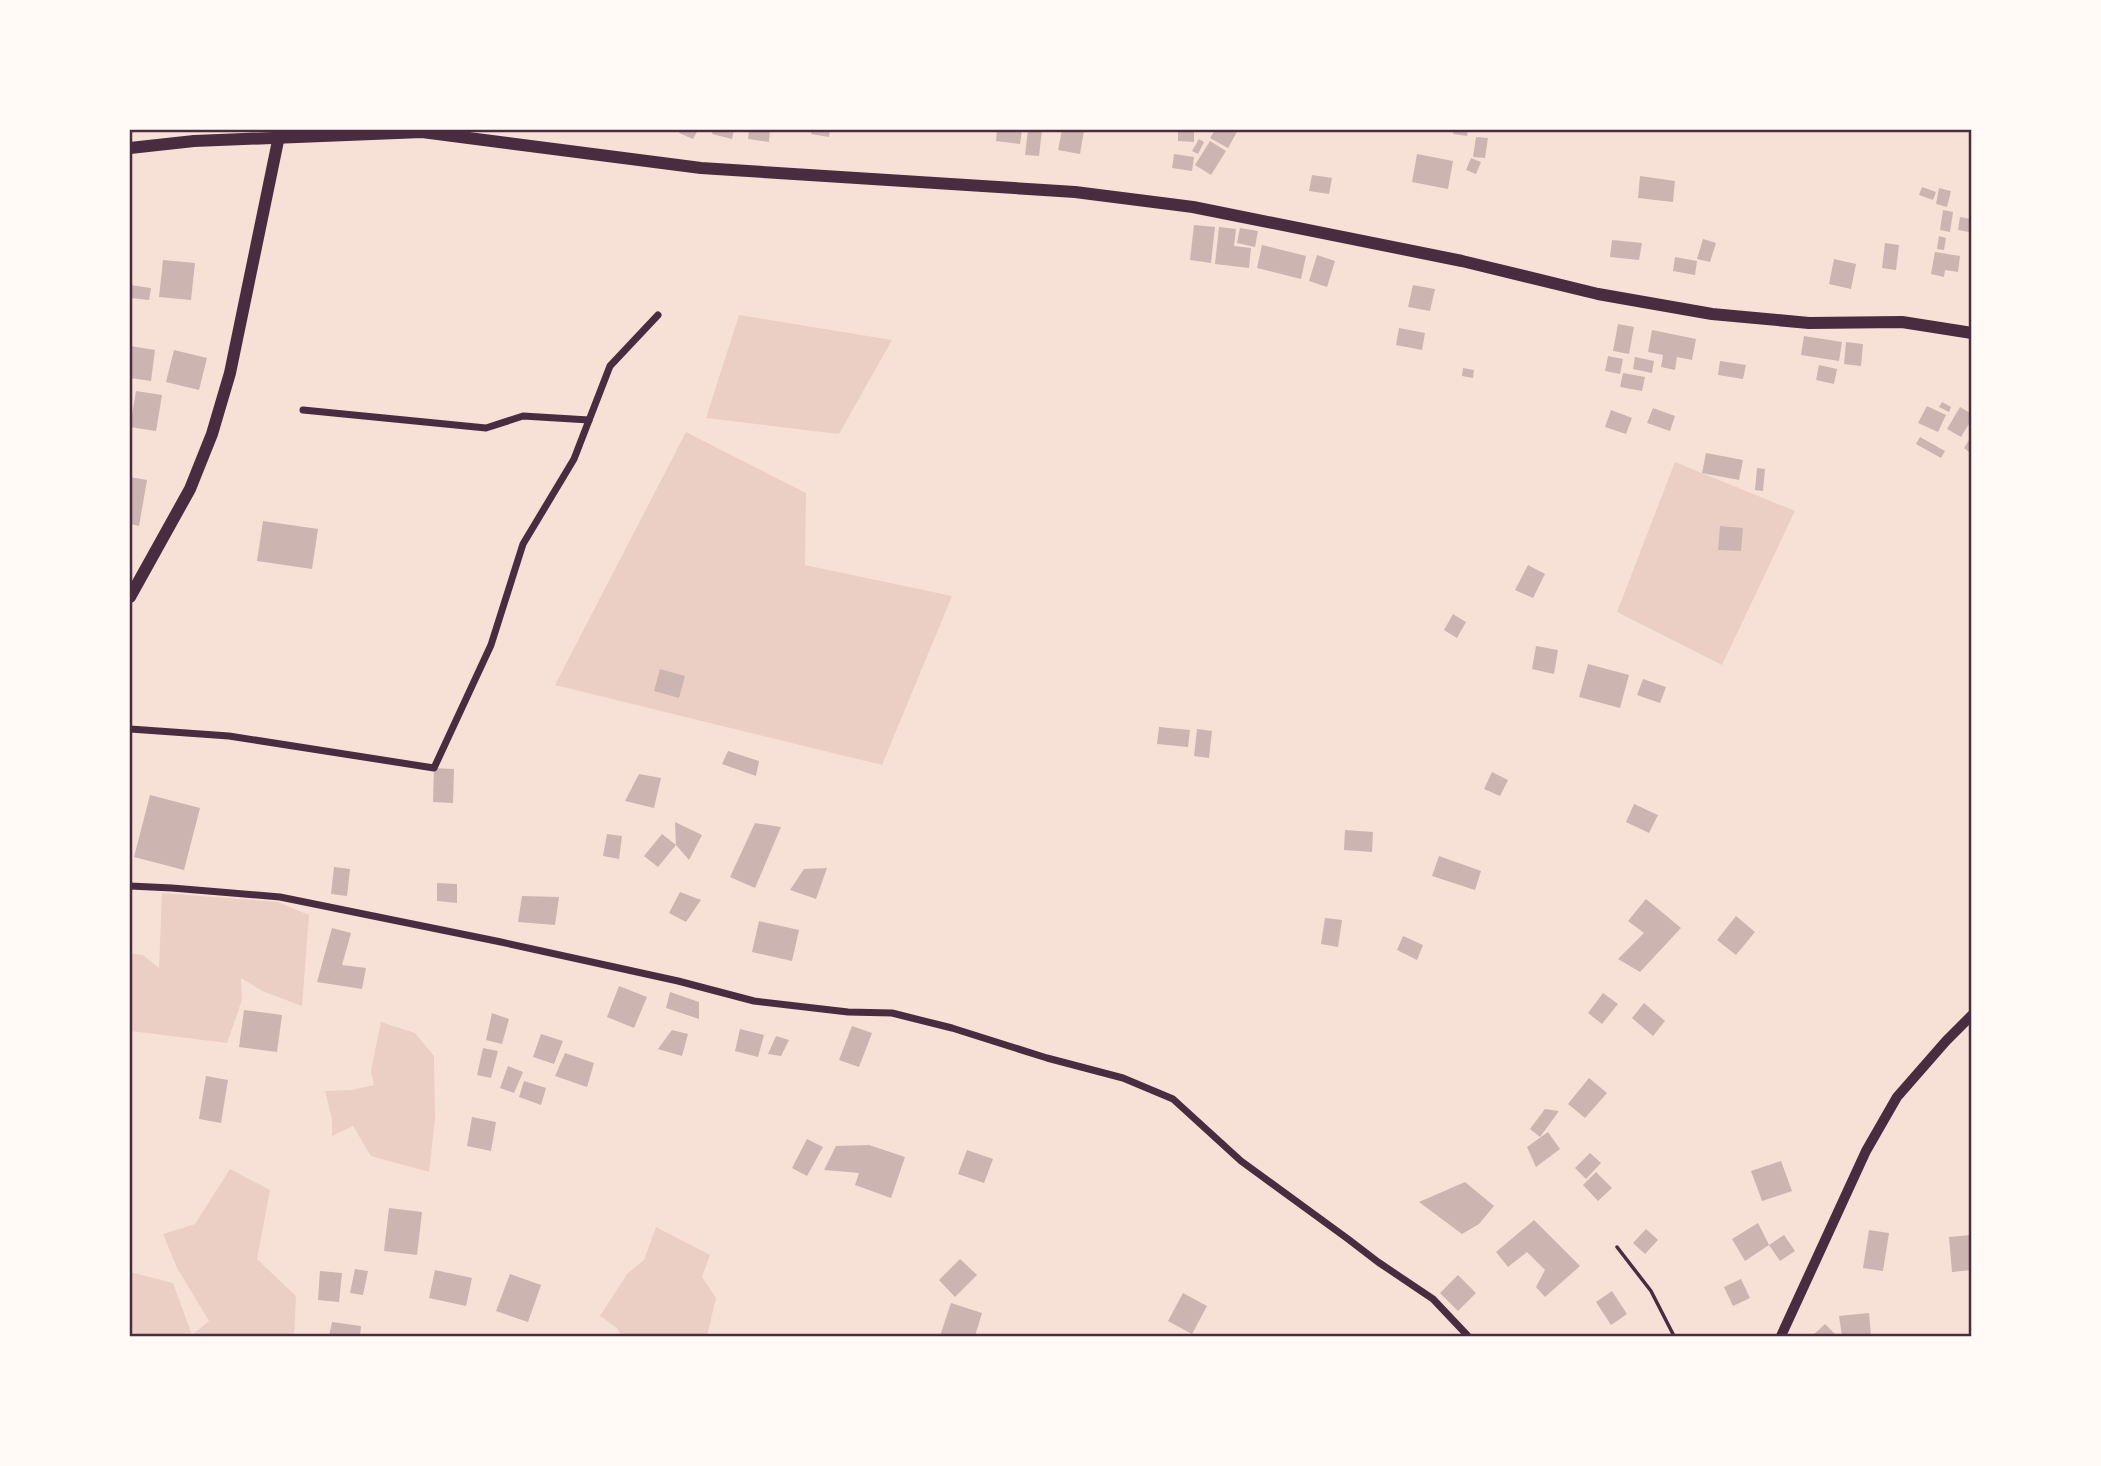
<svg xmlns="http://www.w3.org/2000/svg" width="2101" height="1466" viewBox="0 0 2101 1466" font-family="'Fira Sans',sans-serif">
	<rect width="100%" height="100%" fill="#f7e1d7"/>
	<g fill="#ebcfc5">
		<polygon points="739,315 892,340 839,434 706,418"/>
		<polygon points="686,432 806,493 805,565 952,596 882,765 555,685"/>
		<polygon points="1675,462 1795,511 1722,665 1617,612"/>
		<polygon points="162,893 278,902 309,915 302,1006 262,991 241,978 242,1000 227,1043 130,1031 130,953 143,955 159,968"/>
		<polygon points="381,1022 415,1033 434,1056 435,1119 429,1172 371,1156 353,1126 332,1136 332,1119 325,1091 352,1090 374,1085 371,1071"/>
		<polygon points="230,1169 270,1190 257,1259 296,1296 294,1336 130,1336 130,1272 173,1283 192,1335 209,1321 177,1268 163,1234 195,1224"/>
		<polygon points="656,1227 710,1255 702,1277 716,1298 707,1336 621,1336 617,1328 600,1316 627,1274 644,1260"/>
	</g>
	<g fill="#ccb4b1">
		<polygon points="680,130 698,130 693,139 679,133"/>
		<polygon points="713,130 734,130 732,139 712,134"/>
		<polygon points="749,130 770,130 769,142 748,139"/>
		<polygon points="812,130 830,130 829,137 811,134"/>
		<polygon points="997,130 1022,130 1020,144 996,141"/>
		<polygon points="1028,130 1042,130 1039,156 1025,155"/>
		<polygon points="1062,130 1084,130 1080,154 1058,150"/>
		<polygon points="1178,130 1194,130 1194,142 1178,141"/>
		<polygon points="1215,130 1238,130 1228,148 1210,138"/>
		<polygon points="1454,130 1468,130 1467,136 1453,134"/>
		<polygon points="1476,137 1488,138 1485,158 1473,157"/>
		<polygon points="1199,139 1204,142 1198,154 1192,151"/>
		<polygon points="1210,141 1226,151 1211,175 1195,165"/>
		<polygon points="1174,154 1194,157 1192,171 1172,168"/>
		<polygon points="1417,154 1453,161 1448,189 1412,182"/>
		<polygon points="1471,158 1481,162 1476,174 1466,170"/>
		<polygon points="1312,175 1332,178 1329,194 1309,191"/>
		<polygon points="1640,176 1675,181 1673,202 1638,198"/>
		<polygon points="1922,187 1936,192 1933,200 1919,195"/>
		<polygon points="1939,188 1951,191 1947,207 1936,204"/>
		<polygon points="1943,210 1953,212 1950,232 1940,230"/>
		<polygon points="1960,217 1971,219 1969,232 1958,230"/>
		<polygon points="1194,225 1215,227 1211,263 1190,260"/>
		<polygon points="1219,227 1236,229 1234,246 1251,248 1249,268 1215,264"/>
		<polygon points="1240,228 1258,231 1255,247 1237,243"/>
		<polygon points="1939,236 1946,238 1944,250 1937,249"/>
		<polygon points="1703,239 1716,243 1710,262 1697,259"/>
		<polygon points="1612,240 1642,243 1639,260 1610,257"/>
		<polygon points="1885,243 1899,245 1896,270 1882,268"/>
		<polygon points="1262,245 1306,256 1301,279 1257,268"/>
		<polygon points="1935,252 1960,256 1958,272 1945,270 1944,277 1931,274"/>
		<polygon points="1317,255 1335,261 1327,287 1309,281"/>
		<polygon points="1675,257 1697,261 1695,275 1673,271"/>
		<polygon points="1834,259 1856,264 1851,289 1829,284"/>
		<polygon points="163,260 195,263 191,300 159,297"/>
		<polygon points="130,285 151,288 149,300 130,298"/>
		<polygon points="1413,285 1435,289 1430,311 1408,307"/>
		<polygon points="1618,324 1634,327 1629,354 1613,351"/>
		<polygon points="1399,328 1425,333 1422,350 1396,345"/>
		<polygon points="1652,330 1696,339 1692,360 1677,357 1675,370 1661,367 1663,355 1648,352"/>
		<polygon points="1804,336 1842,342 1839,361 1801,355"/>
		<polygon points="1846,342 1863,344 1861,366 1844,364"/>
		<polygon points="130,346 155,350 151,381 130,378"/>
		<polygon points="174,350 207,358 199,390 166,382"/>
		<polygon points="1608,356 1623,359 1620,374 1605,371"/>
		<polygon points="1635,357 1654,361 1652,373 1633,369"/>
		<polygon points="1720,361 1746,365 1743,379 1718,375"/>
		<polygon points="1819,365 1837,369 1834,384 1816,380"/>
		<polygon points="1463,368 1474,370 1473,378 1462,376"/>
		<polygon points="1623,373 1645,377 1642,391 1620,387"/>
		<polygon points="136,391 162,395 156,431 130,427"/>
		<polygon points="1942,402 1951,407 1949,412 1939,407"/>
		<polygon points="1927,406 1946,415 1938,432 1918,423"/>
		<polygon points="1960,407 1972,414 1972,419 1961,437 1947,429"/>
		<polygon points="1653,408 1675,416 1670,431 1647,423"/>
		<polygon points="1611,410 1632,418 1626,434 1605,427"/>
		<polygon points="1920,437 1945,451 1941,458 1916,444"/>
		<polygon points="1969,440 1972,442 1972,448 1969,452 1964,448"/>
		<polygon points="1706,453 1743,460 1739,480 1702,473"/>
		<polygon points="1757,468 1765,469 1763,491 1755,490"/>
		<polygon points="130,477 147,480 139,526 130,524"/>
		<polygon points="263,521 318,529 312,569 257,561"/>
		<polygon points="1720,526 1743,528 1741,551 1718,550"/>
		<polygon points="1528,565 1545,574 1533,598 1515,590"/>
		<polygon points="1453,614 1466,622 1457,638 1444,630"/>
		<polygon points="1536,646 1558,650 1554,674 1532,669"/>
		<polygon points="1588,664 1629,675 1620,708 1579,697"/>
		<polygon points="660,669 685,676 679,698 654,691"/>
		<polygon points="1643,679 1666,687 1660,703 1637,695"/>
		<polygon points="1159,727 1190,730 1188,747 1157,744"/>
		<polygon points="1197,729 1212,731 1209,758 1194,756"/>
		<polygon points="728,751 759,761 756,776 722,764"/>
		<polygon points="434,768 454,769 453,803 433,802"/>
		<polygon points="1492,772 1508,780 1500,796 1484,789"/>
		<polygon points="639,774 661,778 654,808 625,801"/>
		<polygon points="150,795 200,808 184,870 134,857"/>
		<polygon points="1634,804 1658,815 1649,833 1626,822"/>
		<polygon points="675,822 702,835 689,860 676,845"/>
		<polygon points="755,823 781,827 755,888 730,877"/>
		<polygon points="1345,830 1373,832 1372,852 1344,850"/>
		<polygon points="607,834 622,836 619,859 603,856"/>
		<polygon points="662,834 676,845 658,867 644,856"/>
		<polygon points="1439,856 1481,871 1475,890 1432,876"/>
		<polygon points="334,867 350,869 347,896 331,894"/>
		<polygon points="827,868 816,899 790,890 804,869"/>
		<polygon points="437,883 457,884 457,903 437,901"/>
		<polygon points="680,892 701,900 686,922 669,913"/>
		<polygon points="522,896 559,897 555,925 518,922"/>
		<polygon points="1646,899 1681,928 1640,972 1618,959 1644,933 1628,921"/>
		<polygon points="1736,916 1755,932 1736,955 1717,940"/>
		<polygon points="1325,918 1342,920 1338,947 1321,944"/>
		<polygon points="759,921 799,930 792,961 752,952"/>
		<polygon points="332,928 351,933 342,965 366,968 362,989 317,982"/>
		<polygon points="1403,936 1423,945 1417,960 1397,950"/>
		<polygon points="619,986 647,997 634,1028 607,1017"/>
		<polygon points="670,992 699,1002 699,1019 666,1008"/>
		<polygon points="1603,993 1618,1004 1602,1024 1588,1013"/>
		<polygon points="1644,1003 1665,1021 1653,1036 1632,1018"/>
		<polygon points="244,1010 282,1015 277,1052 239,1047"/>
		<polygon points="492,1013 509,1019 502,1044 486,1040"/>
		<polygon points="852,1026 872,1033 859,1067 839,1060"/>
		<polygon points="740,1029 764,1035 758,1057 735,1051"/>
		<polygon points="672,1030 688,1034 682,1056 658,1049"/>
		<polygon points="541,1034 563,1041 554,1064 533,1057"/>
		<polygon points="776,1036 789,1040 781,1056 768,1054"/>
		<polygon points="483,1048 498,1051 491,1078 477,1075"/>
		<polygon points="565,1053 594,1063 587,1087 555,1076"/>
		<polygon points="508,1066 523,1072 514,1093 500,1088"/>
		<polygon points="206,1076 228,1080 221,1123 199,1119"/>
		<polygon points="1589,1078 1607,1093 1585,1118 1568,1104"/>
		<polygon points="524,1081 546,1088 541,1105 519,1097"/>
		<polygon points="1545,1109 1559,1111 1540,1137 1530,1129"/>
		<polygon points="472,1117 496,1122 491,1151 467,1146"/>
		<polygon points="1548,1132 1560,1149 1536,1167 1527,1147"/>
		<polygon points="807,1139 823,1147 807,1176 792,1168"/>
		<polygon points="869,1145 905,1157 891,1198 855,1185 859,1173 824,1170 836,1146"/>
		<polygon points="967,1150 993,1159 984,1183 958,1174"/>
		<polygon points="1590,1153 1601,1163 1586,1179 1575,1168"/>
		<polygon points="1781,1161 1792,1191 1762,1201 1751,1171"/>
		<polygon points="1596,1172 1612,1188 1598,1201 1583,1185"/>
		<polygon points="1465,1182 1494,1206 1479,1224 1462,1234 1419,1202"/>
		<polygon points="389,1208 422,1212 417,1255 384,1251"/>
		<polygon points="1534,1220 1580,1266 1545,1297 1536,1287 1545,1270 1527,1252 1508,1267 1496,1252"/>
		<polygon points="1758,1223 1769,1245 1745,1261 1732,1239"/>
		<polygon points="1646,1229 1658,1240 1645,1254 1633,1243"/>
		<polygon points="1869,1230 1889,1233 1883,1271 1863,1268"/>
		<polygon points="1784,1235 1795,1251 1780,1261 1769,1245"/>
		<polygon points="1971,1235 1972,1270 1952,1272 1949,1237"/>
		<polygon points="960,1259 977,1275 955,1297 939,1280"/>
		<polygon points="355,1269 368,1271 363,1295 350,1293"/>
		<polygon points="435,1270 472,1278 466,1306 429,1298"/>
		<polygon points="320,1271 342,1273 339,1302 318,1300"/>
		<polygon points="510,1274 541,1285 528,1322 496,1311"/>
		<polygon points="1458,1275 1476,1293 1458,1311 1440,1293"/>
		<polygon points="1741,1279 1750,1298 1733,1306 1724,1287"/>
		<polygon points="1612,1291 1627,1314 1611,1325 1596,1302"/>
		<polygon points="1183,1293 1207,1306 1192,1334 1168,1321"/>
		<polygon points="951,1303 982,1313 975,1336 940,1336"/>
		<polygon points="1869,1313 1871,1336 1842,1336 1839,1316"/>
		<polygon points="332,1322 361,1326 360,1336 329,1336"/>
		<polygon points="1825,1324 1837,1336 1812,1336"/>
	</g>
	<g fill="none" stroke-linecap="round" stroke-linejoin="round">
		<polyline stroke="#4a2c40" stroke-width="3.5" points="1617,1247 1651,1291 1674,1336"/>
		<g stroke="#4a2c40" stroke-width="7">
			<polyline points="303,410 486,428 523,416 589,420"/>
			<polyline points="130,729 229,736 434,768 491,645 523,544 574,459 610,366 658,315"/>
			<polyline points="130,886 172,888 280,897 501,942 678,981 754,1001 848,1012 892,1013 952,1028 1047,1058 1123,1078 1173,1099 1241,1161 1348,1239 1378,1262 1433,1299 1468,1336"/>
		</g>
		<polyline stroke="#4a2c40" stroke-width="10" points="1781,1336 1866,1151 1897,1097 1946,1041 1972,1015"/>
		<g stroke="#4a2c40" stroke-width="12">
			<polyline points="130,148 194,141 422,132 701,168 1075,192 1193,207 1462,261 1598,294 1712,314 1809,323 1902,322 1972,333"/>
			<polyline points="130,597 190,489 212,434 230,373 279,136"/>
		</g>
	</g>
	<rect width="2101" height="1466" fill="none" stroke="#fffaf5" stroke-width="262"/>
	<rect x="131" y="131" width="1839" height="1204" fill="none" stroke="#4a2c40" stroke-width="2.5"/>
</svg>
